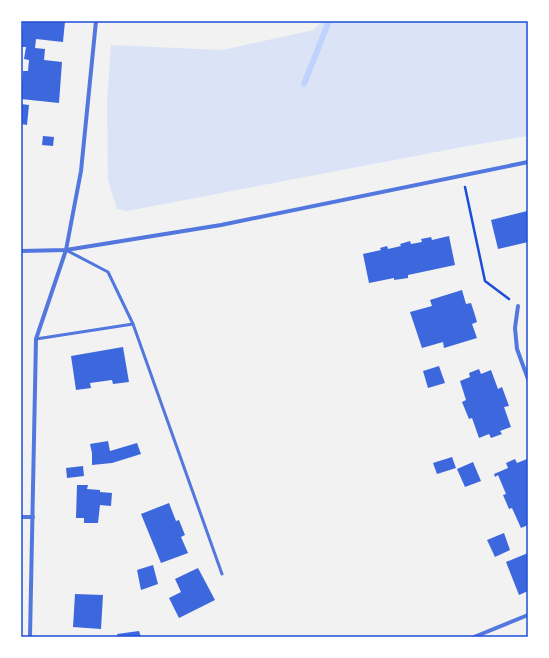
<svg xmlns="http://www.w3.org/2000/svg" width="549" height="658" viewBox="0 0 549 658" font-family="'DejaVu Sans',sans-serif">
	<rect width="100%" height="100%" fill="#f2f2f2"/>
	<polygon fill="#dbe4f7" points="321,21 528,21 528,136 473,145 127,211 117,209 108,180 107,102 111,45 222,50 314,30"/>
	<g fill="none" stroke-linecap="round" stroke-linejoin="round">
		<polyline stroke="#bfd3fe" stroke-width="6" points="304,84 329,21"/>
	</g>
	<g fill="#3d67dc">
		<polygon points="23,21 65,21 63,42 36,39 35,48 45,49 44,60 62,62 59,103 21,99 23,71 28,71 29,60 24,59 26,47 21,47"/>
		<polygon points="21,104 29,105 27,125 21,124"/>
		<polygon points="43,136 54,137 53,146 42,145"/>
		<polygon points="527,211 528,213 528,242 498,249 491,220"/>
		<polygon points="449,236 455,265 408,275 408,278 394,280 394,278 369,283 363,254 381,250 380,248 387,246 388,249 401,246 400,244 410,241 411,244 422,242 421,239 431,237 432,240"/>
		<polygon points="462,290 466,304 471,303 474,312 477,322 472,324 477,338 444,348 443,342 422,348 410,312 432,306 430,300"/>
		<polygon points="123,347 129,382 113,384 112,380 90,383 91,388 76,390 71,356"/>
		<polygon points="439,366 445,383 428,388 423,371"/>
		<polygon points="479,369 481,374 491,370 498,389 502,387 509,406 504,407 511,427 500,431 502,434 491,438 489,434 479,438 472,418 469,419 462,402 466,400 460,381 470,377 469,373"/>
		<polygon points="108,441 110,451 137,443 141,454 112,463 92,465 92,453 90,444"/>
		<polygon points="452,457 456,468 437,474 433,463"/>
		<polygon points="515,459 517,463 527,459 528,462 528,525 521,528 512,508 509,509 503,495 506,494 498,475 495,477 494,474 508,468 506,463"/>
		<polygon points="473,462 481,481 465,487 457,469"/>
		<polygon points="83,466 84,476 67,478 66,468"/>
		<polygon points="77,485 88,485 87,489 100,490 100,492 112,493 111,506 100,505 98,523 84,523 84,518 76,518"/>
		<polygon points="169,503 176,521 179,520 185,535 181,537 188,553 161,563 141,514"/>
		<polygon points="504,533 510,550 495,557 487,540"/>
		<polygon points="528,553 528,591 519,595 506,562"/>
		<polygon points="153,565 158,584 141,590 137,570"/>
		<polygon points="198,568 215,600 179,618 169,598 181,592 175,579"/>
		<polygon points="75,594 103,595 101,629 73,627"/>
		<polygon points="139,631 141,637 118,637 117,634"/>
	</g>
	<g fill="none" stroke-linecap="round" stroke-linejoin="round">
		<polyline stroke="#1d4ed8" stroke-width="2.5" points="465,187 485,281 509,299"/>
		<g stroke="#5277de" stroke-width="3">
			<polyline points="66,250 108,272 133,324"/>
			<polyline points="36,339 133,324 222,574"/>
		</g>
		<g stroke="#5277de" stroke-width="4">
			<polyline points="21,251 66,250 221,225 528,162"/>
			<polyline points="518,306 515,328 517,349 528,379"/>
			<polyline points="21,517 33,517"/>
			<polyline points="30,637 36,339 66,250 73,213 81,171 96,21"/>
			<polyline points="474,637 528,615"/>
		</g>
	</g>
	<rect width="549" height="658" fill="none" stroke="#ffffff" stroke-width="44"/>
	<rect x="22" y="22" width="505" height="614" fill="none" stroke="#1d4ed8" stroke-width="1.5"/>
</svg>
